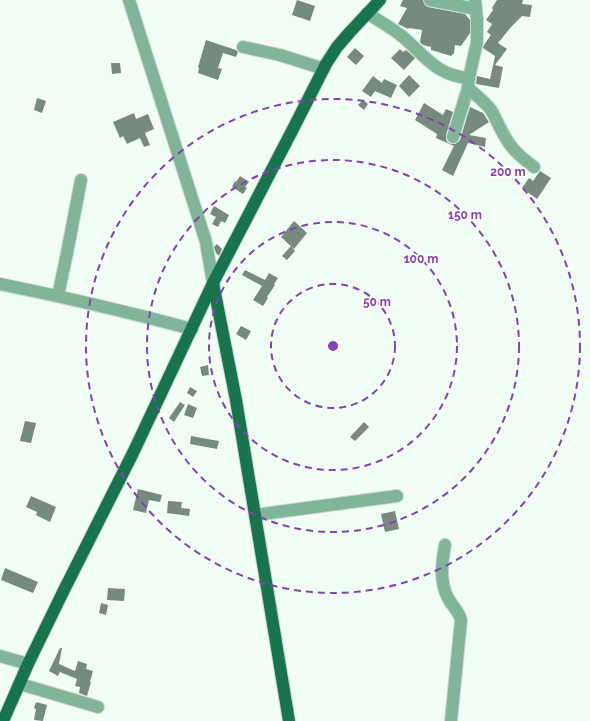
<svg xmlns="http://www.w3.org/2000/svg" width="590" height="721" viewBox="0 0 590 721" font-family="Raleway,sans-serif">
	<rect width="100%" height="100%" fill="#f1fef6"/>
	<g fill="#768a7e">
		<polygon points="297,0 315,6 310,21 292,15"/>
		<polygon points="403,0 423,0 425,5 428,7 465,14 470,20 470,33 461,46 455,45 454,53 451,56 431,50 431,47 423,45 420,42 422,30 409,28 408,29 398,24 407,8 400,6"/>
		<polygon points="497,0 523,0 522,4 532,5 530,17 522,16 511,27 498,43 507,49 495,65 503,67 499,88 476,84 477,76 490,79 495,56 483,48 484,45 491,35 487,32 492,24 486,20 493,10 492,8"/>
		<polygon points="206,40 236,50 238,52 236,57 223,53 218,68 222,69 218,80 198,73 199,68 198,67"/>
		<polygon points="355,48 364,56 356,65 347,57"/>
		<polygon points="400,49 403,52 406,50 415,58 404,70 391,58"/>
		<polygon points="111,63 120,63 121,73 112,74"/>
		<polygon points="409,75 420,86 409,97 399,86"/>
		<polygon points="373,76 382,83 384,79 397,85 391,98 375,91 371,97 362,91"/>
		<polygon points="37,98 46,101 42,113 34,110"/>
		<polygon points="363,100 368,104 364,110 358,105"/>
		<polygon points="424,103 443,115 446,109 453,112 446,135 446,138 447,142 451,144 455,144 458,142 460,140 470,107 483,113 489,122 469,135 486,138 485,147 468,143 453,176 442,170 454,146 436,138 437,134 415,120"/>
		<polygon points="134,113 136,119 148,114 154,129 145,133 150,145 144,147 140,138 127,144 123,136 120,138 113,122"/>
		<polygon points="540,171 551,178 537,199 522,188 529,178 533,181"/>
		<polygon points="240,176 249,182 245,187 247,188 243,194 232,187 235,181 236,182"/>
		<polygon points="214,206 229,215 225,223 221,221 218,227 212,224 216,217 210,214"/>
		<polygon points="294,221 307,233 294,249 281,237"/>
		<polygon points="217,244 222,249 219,256 216,253 214,247"/>
		<polygon points="291,246 295,251 287,260 282,256"/>
		<polygon points="245,270 265,280 269,273 278,278 274,284 275,285 267,297 268,298 263,306 253,300 262,286 242,275"/>
		<polygon points="241,326 251,331 246,340 236,334"/>
		<polygon points="208,365 209,375 202,376 200,367"/>
		<polygon points="190,387 197,391 193,397 187,393"/>
		<polygon points="180,402 185,405 174,422 169,418"/>
		<polygon points="188,404 197,408 193,418 184,415"/>
		<polygon points="25,421 36,423 31,443 20,441"/>
		<polygon points="364,422 369,427 355,441 350,437"/>
		<polygon points="191,436 219,441 217,449 190,444"/>
		<polygon points="138,489 162,495 160,502 149,500 146,513 133,510"/>
		<polygon points="31,496 56,507 50,522 36,515 37,512 26,507"/>
		<polygon points="168,501 182,502 181,508 190,509 189,516 167,513"/>
		<polygon points="395,511 399,529 385,532 381,514"/>
		<polygon points="5,568 38,582 33,593 1,580"/>
		<polygon points="108,588 125,589 124,601 107,600"/>
		<polygon points="101,603 108,605 106,615 99,613"/>
		<polygon points="60,648 62,648 59,664 75,671 78,661 87,664 86,669 93,671 90,682 91,682 87,696 79,693 80,687 75,686 77,679 60,672 58,676 49,671"/>
		<polygon points="36,702 47,705 43,721 34,720 36,709 34,708"/>
	</g>
	<g fill="none" stroke-linecap="round" stroke-linejoin="round">
		<defs>
			<g id="minor">
				<polyline points="129,0 206,242 213,283"/>
				<polyline points="430,0 476,9"/>
				<path d="M367 13C379 21 392 28 403 37 425 56 437 76 469 78"/>
				<polyline points="243,47 280,55 324,69"/>
				<path d="M468 88C476 95 485 102 491 110 496 118 499 127 504 135 511 149 522 158 534 167"/>
				<polyline points="453,137 468,88 469,78 477,42 477,19 475,0"/>
				<path d="M0 284C64 297 128 312 192 329"/>
				<polyline points="58,296 67,253 81,180"/>
				<polyline points="255,515 397,496"/>
				<path d="M445 545C442 562 439 581 448 598 452 606 459 611 461 620L451 721"/>
				<polyline points="0,656 28,664"/>
				<polyline points="20,684 98,707"/>
			</g>
			<g id="major">
				<polyline points="213,283 236,400 289,721"/>
				<polyline points="3,721 28,664 63,592 133,453 213,283 294,127 326,64 337,47 350,32 380,0"/>
			</g>
		</defs>
		<use href="#minor" stroke="#ccd8d0" stroke-width="14"/>
		<use href="#major" stroke="#ccd8d0" stroke-width="14"/>
		<use href="#minor" stroke="#81b597" stroke-width="12"/>
		<use href="#major" stroke="#18744c" stroke-width="12"/>
	</g>
	<g fill="none" stroke="#8641b5" stroke-width="2" stroke-dasharray="7 5">
		<circle cx="333" cy="346" r="62"/>
		<circle cx="333" cy="346" r="124"/>
		<circle cx="333" cy="346" r="186"/>
		<circle cx="333" cy="346" r="247"/>
	</g>
	<circle cx="333" cy="346" r="6" fill="#8641b5" stroke="#fff" stroke-width="2"/>
	<g font-size="12" text-anchor="middle" font-weight="bold" fill="#8641b5" stroke="#fff" stroke-width="3.5" stroke-linejoin="round" paint-order="stroke">
		<text x="508" y="176">200 m</text>
		<text x="465" y="219">150 m</text>
		<text x="421" y="263">100 m</text>
		<text x="377" y="306">50 m</text>
	</g>
</svg>
